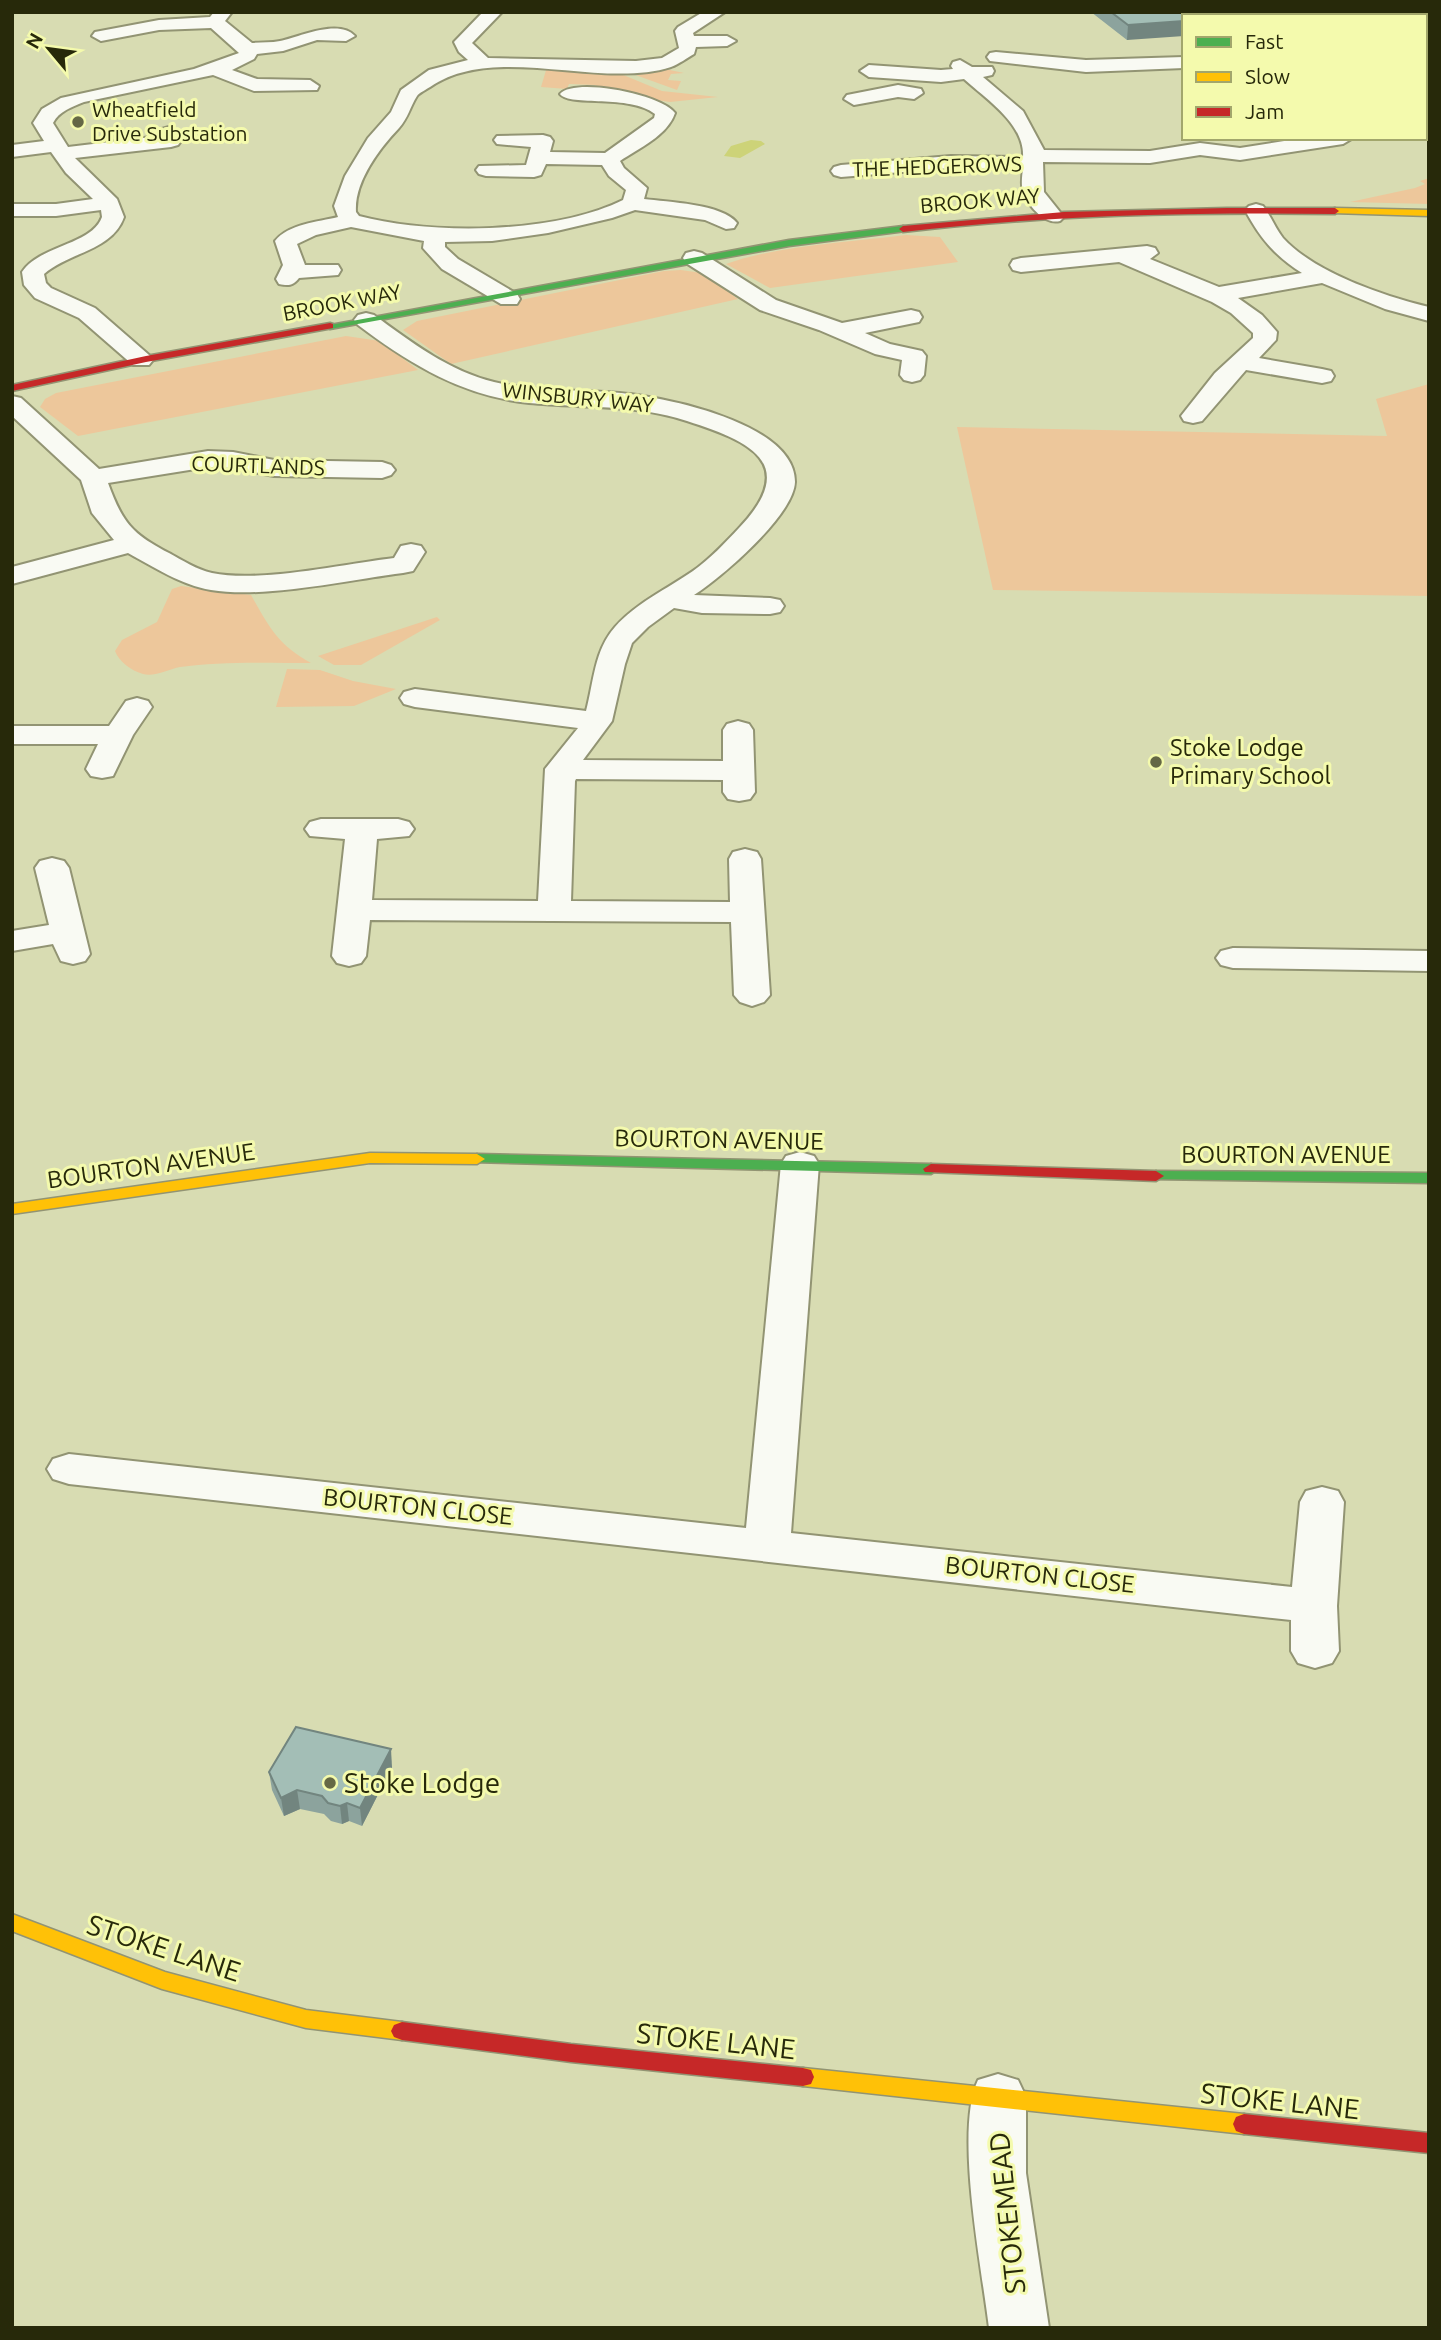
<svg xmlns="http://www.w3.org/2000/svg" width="1441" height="2340" viewBox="0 0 1441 2340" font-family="Ubuntu,sans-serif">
	<rect width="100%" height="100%" fill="#d8dcb2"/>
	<g fill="#edc79b">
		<polygon points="547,67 621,74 662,91 718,97 670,102 593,91 596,85 569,84 567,89 541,87"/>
		<polygon points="665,69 684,73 671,74 668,80 681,81 677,90 630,73"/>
		<polygon points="1429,178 1429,204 1350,202 1415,188 1425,184 1420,181"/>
		<path d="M906 235 940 237 958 262 770 288 726 264C775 246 852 242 906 235Z"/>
		<polygon points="681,270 702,273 738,299 451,364 403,330 417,321 664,271"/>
		<polygon points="346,336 380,341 418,370 78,436 40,407 45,399 56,393"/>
		<polygon points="1429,384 1429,596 993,590 957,427 1387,436 1376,399"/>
		<path d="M181 586 251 595C269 627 278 645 311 663 270 663 221 661 180 667 169 669 155 677 143 674 132 671 119 662 115 651L122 640 157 622 172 589Z"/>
		<polygon points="437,617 440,620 361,665 334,665 318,656"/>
		<polygon points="287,669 320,670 353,681 396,689 354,706 276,707"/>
	</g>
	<polygon fill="#cdd378" points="751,140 761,141 765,144 740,158 724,156 731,146"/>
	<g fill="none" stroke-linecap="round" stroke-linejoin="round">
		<defs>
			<g id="street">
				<path d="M214 12H232L225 21 252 43C261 42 271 43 280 41 299 37 339 18 355 36L346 41 317 40 283 51 257 54 254 59 232 70 257 79 310 80 319 86 317 90 254 91 213 75 84 102C72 107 59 111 53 123L68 147 160 136 162 129 169 127 179 133 181 141 178 145 171 147 75 158 117 199 124 217C112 251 69 252 44 274L46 283 51 288 95 308 149 355 153 360 149 365H133L79 318 35 298 24 285 22 272C40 245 92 245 102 217L101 210 56 216H12V204H56L93 199 66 173 51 152 12 157V145L44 141 33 123 42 109 61 98 194 69 239 53 211 28 159 30 101 41 92 36 95 32 159 20 210 17Z"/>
				<path d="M483 12H502L472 43 488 58 636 61 662 58 679 48 675 31 678 27 703 12H725L693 33 694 36H727L736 41 727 46 696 47 694 54C687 58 679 64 671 67 600 90 494 42 430 87 427 89 419 93 417 96 410 107 408 118 399 128 379 149 354 182 356 212L359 216C432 235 554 234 623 200L626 190 609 176 602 165 546 164 541 175 534 177 486 176 479 174 476 170 479 166 526 165 531 147 497 144 494 140 497 136 543 135 550 137 553 141 550 152 605 153 654 118 655 114C630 94 570 107 560 94 574 77 661 94 675 113 667 136 639 148 620 161L624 168 647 188 644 199C667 202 723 204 737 223L734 228 726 229 705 220 635 210 612 218 548 233 492 241 445 242V247L458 259 517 294 520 299 517 304H501L442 269 423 248 424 241 351 227 316 235 297 244 305 265H338L341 270 338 275 299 278C293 286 288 286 279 284L276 279 283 265 275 241C288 224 318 222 338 217L334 206 345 176 368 138 391 112 401 90 429 70 468 60 459 52 454 42Z"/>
				<rect x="1425" y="41" width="4" height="10"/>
				<polygon points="996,52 1086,60 1184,57 1184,68 1086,72 990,61 987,57 990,53"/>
				<path d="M960 60 972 67H992L994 71 992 75 983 77 1023 111 1044 150 1150 151 1200 143 1240 148 1303 138H1353L1343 144 1240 160 1200 155 1150 163 1043 162 1044 192 1064 217 1060 221C1045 225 1029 207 1023 192 1021 185 1022 176 1023 169L951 168 841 177 834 175 831 171 834 167 841 165 951 156 1023 157C1025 124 986 99 964 79L941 82 869 77 860 71 869 65 941 70 953 69 951 66 953 62Z"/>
				<polygon points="898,85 921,89 923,93 914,99 898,97 854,105 844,99 847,95"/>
				<polygon points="1425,104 1429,105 1429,118 1425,117"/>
				<path d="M1256 204 1263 206C1271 216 1275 228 1283 238 1315 273 1384 296 1429 307V321L1385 309 1322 283 1238 298 1262 315 1277 332 1276 340 1259 358 1322 369 1331 371 1334 376 1331 381 1322 383 1246 370 1202 421 1193 423 1184 421 1181 416 1215 373 1253 338V333L1231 313 1212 302 1119 262 1021 272 1013 270 1010 265 1013 260 1021 258 1147 246 1155 248 1158 253 1150 259 1219 287 1302 273C1275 256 1260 238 1245 210L1249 206Z"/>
				<polygon points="694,251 702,253 776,300 842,323 911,310 919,312 922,317 919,322 865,333 890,344 922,351 926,356 924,375 920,380 912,382 904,380 900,375 902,360 875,354 819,330 760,310 686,263 683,258 686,253"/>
				<path d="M366 313 374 315C411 342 449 371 494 382 541 394 590 388 637 395 679 401 795 426 795 482 794 515 721 578 694 595L770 598 780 600 784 606 780 612 770 614 702 613 674 608 648 627 632 643 625 664 612 721 583 760 723 761V730L727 724 738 721 749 724 753 730 755 792 750 799 739 801 728 799 723 792V780L576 779 575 781 571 901 730 902 729 859 733 852 745 849 757 852 761 859 770 995 764 1002 752 1006 740 1002 734 995 731 922 370 920 366 956 361 963 349 966 337 963 332 956 345 839 310 836 305 829 310 822 321 819H398L409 822 414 829 409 836 377 839 372 900 538 901 545 769 578 728 415 707 404 704 400 698 404 692 415 689 586 711C594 681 594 651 615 627 636 603 667 589 693 571 710 559 725 543 739 528 801 463 749 441 687 421 635 404 582 408 529 403 462 396 410 364 358 325L354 320 358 315Z"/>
				<path d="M12 396 21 398 99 469 208 451 233 452 274 460 382 462 391 465 395 470 391 475 382 478 274 476 233 468 208 467 108 483C122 522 132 534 169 553 182 560 197 570 212 573 260 583 343 564 394 558L401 546 411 544 421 546 425 552 413 571 403 573C348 580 264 599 211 590 181 585 154 567 128 553L12 584V567L114 540 92 513 81 480 12 416Z"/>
				<polygon points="137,698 148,701 152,707 133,735 113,776 102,778 91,776 86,769 98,744 12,744 12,726 109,726 126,701"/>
				<polygon points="52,858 64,861 69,868 90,954 85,961 73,964 61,961 53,944 12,951 12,931 49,925 35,868 40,861"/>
				<polygon points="1233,948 1429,951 1429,971 1233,968 1221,965 1216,958 1221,951"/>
				<polygon points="800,1152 814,1156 819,1164 791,1533 1292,1587 1300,1502 1306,1491 1322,1487 1338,1491 1344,1502 1337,1606 1339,1651 1332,1663 1315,1668 1298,1663 1291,1651 1291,1620 69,1484 53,1479 47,1469 53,1459 69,1454 746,1528 781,1164 786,1156"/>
				<path d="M998 2074 1018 2080 1026 2097V2173L1049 2328H989C982 2269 954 2130 978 2080Z"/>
			</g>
			<g id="fast">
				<polygon points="903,226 906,227 906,231 789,246 330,329 325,326 789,240"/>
				<polygon points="477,1154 931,1164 939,1169 931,1174 471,1162 469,1159"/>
				<polygon points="1156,1171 1429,1173 1429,1183 1150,1179 1148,1176"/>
			</g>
			<g id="slow">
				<polygon points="1335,208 1429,210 1429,216 1332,213 1332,209"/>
				<polygon points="370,1153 477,1154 485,1159 477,1164 370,1163 12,1214 12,1204"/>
				<polygon points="12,1914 165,1972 306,2010 402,2022 410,2025 413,2031 410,2037 402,2040 306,2028 162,1989 12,1931"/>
				<polygon points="803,2068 1244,2114 1252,2117 1255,2124 1252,2131 1244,2134 803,2086 795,2084 792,2077 795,2070"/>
			</g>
			<g id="jam">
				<path d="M1227 208H1335L1339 211 1335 214C1190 212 1047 215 903 232L899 229 903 226 1064 212Z"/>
				<polygon points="330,323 333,324 333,328 146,362 12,391 12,385 146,356"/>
				<polygon points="931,1164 1156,1171 1164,1176 1156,1181 925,1172 923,1169"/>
				<polygon points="402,2022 571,2044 803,2068 811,2070 814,2077 811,2084 803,2086 571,2062 402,2040 394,2037 391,2031 394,2025"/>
				<polygon points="1244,2114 1429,2133 1429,2153 1244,2134 1236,2131 1233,2124 1236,2117"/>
			</g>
		</defs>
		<use href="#street" stroke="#929473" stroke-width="4"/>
		<use href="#fast" stroke="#929473" stroke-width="3"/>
		<use href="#slow" stroke="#929473" stroke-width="3"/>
		<use href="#jam" stroke="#929473" stroke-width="3"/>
		<use href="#street" fill="#f9faf3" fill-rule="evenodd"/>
		<use href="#fast" fill="#4caf50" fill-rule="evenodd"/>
		<use href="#slow" fill="#ffc107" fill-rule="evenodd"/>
		<use href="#jam" fill="#c62828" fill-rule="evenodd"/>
	</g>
	<g fill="#8ca39d">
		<polygon points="1091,12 1429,12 1429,28 1425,29 1425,16 1184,16 1127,40"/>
		<polygon points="392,1767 362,1826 349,1821 342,1824 331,1821 324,1814 300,1809 284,1816 272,1790 269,1772"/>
	</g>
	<g fill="#72857f">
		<polygon points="1320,12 1362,12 1361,16 1268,16"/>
		<polygon points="1429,14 1429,28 1425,29 1425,16 1404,16"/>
		<polygon points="1184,21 1184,36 1127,40 1128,25"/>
		<polygon points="391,1749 392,1767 362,1826 360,1808"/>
		<polygon points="297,1790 300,1809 284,1816 281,1798"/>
		<polygon points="347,1803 349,1821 342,1824 340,1806"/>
	</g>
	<g fill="#a3beb6" stroke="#72857f" stroke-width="2">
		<polygon points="1111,12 1320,12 1268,16 1184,16 1184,21 1128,25"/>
		<polygon points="1366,12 1429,12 1429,14 1404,16 1372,16"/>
		<polygon points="296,1727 391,1749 360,1808 347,1803 340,1806 328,1803 322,1796 297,1790 281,1798 269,1772"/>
	</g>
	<g fill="#656845" stroke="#f4faad" stroke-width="2.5">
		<circle cx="78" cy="122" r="7"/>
		<circle cx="1156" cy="762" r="7"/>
		<circle cx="330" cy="1783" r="7"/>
	</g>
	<g text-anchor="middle" stroke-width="6" stroke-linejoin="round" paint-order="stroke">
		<g font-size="21" fill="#27290a" stroke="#f4faad" text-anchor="start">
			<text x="92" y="117">Wheatfield<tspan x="92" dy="24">Drive Substation</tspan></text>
		</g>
		<g font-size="21" fill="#27290a" stroke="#f4faad">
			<text transform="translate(937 167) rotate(-2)" y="7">THE HEDGEROWS</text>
			<text transform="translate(980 201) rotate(-5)" y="7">BROOK WAY</text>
			<text transform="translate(342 303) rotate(-11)" y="7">BROOK WAY</text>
			<text transform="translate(578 398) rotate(6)" y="7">WINSBURY WAY</text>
			<text transform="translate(258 466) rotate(2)" y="7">COURTLANDS</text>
		</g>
		<g font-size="24" fill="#27290a" stroke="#f4faad" text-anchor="start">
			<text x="1170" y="756">Stoke Lodge<tspan x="1170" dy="28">Primary School</tspan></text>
		</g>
		<g font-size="24" fill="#27290a" stroke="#f4faad">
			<text transform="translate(719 1140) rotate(1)" y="8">BOURTON AVENUE</text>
			<text x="1286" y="1163">BOURTON AVENUE</text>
			<text transform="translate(151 1166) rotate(-8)" y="8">BOURTON AVENUE</text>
			<text transform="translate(418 1507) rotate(6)" y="8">BOURTON CLOSE</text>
			<text transform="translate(1040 1575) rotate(6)" y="8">BOURTON CLOSE</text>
		</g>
		<g font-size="28" fill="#27290a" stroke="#f4faad" text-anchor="start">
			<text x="344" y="1793">Stoke Lodge</text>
		</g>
		<g font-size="28" fill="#27290a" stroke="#f4faad">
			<text transform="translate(164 1948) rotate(18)" y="10">STOKE LANE</text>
			<text transform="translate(716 2041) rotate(6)" y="10">STOKE LANE</text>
			<text transform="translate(1280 2101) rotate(6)" y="10">STOKE LANE</text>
			<text transform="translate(1007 2213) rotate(-96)" y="10">STOKEMEAD</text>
		</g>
	</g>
	<rect width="1441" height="2340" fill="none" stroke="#27290a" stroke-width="28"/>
	<rect x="1182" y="14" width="245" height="126" fill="#f4faad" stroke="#a2a66c" stroke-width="2"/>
	<rect x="1196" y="37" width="35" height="10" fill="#4caf50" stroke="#a2a66c" stroke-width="2"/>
	<text x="1245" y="49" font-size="21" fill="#27290a">Fast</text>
	<rect x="1196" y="72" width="35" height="10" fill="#ffc107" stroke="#a2a66c" stroke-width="2"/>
	<text x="1245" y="84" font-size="21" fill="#27290a">Slow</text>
	<rect x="1196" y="107" width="35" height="10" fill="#c62828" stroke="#a2a66c" stroke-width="2"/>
	<text x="1245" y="119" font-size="21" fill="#27290a">Jam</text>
	<g transform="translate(49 49) rotate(299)" stroke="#f4faad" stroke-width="5" paint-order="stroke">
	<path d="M0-5L12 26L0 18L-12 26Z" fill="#27290a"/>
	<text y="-10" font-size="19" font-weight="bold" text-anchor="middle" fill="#27290a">N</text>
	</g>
</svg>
